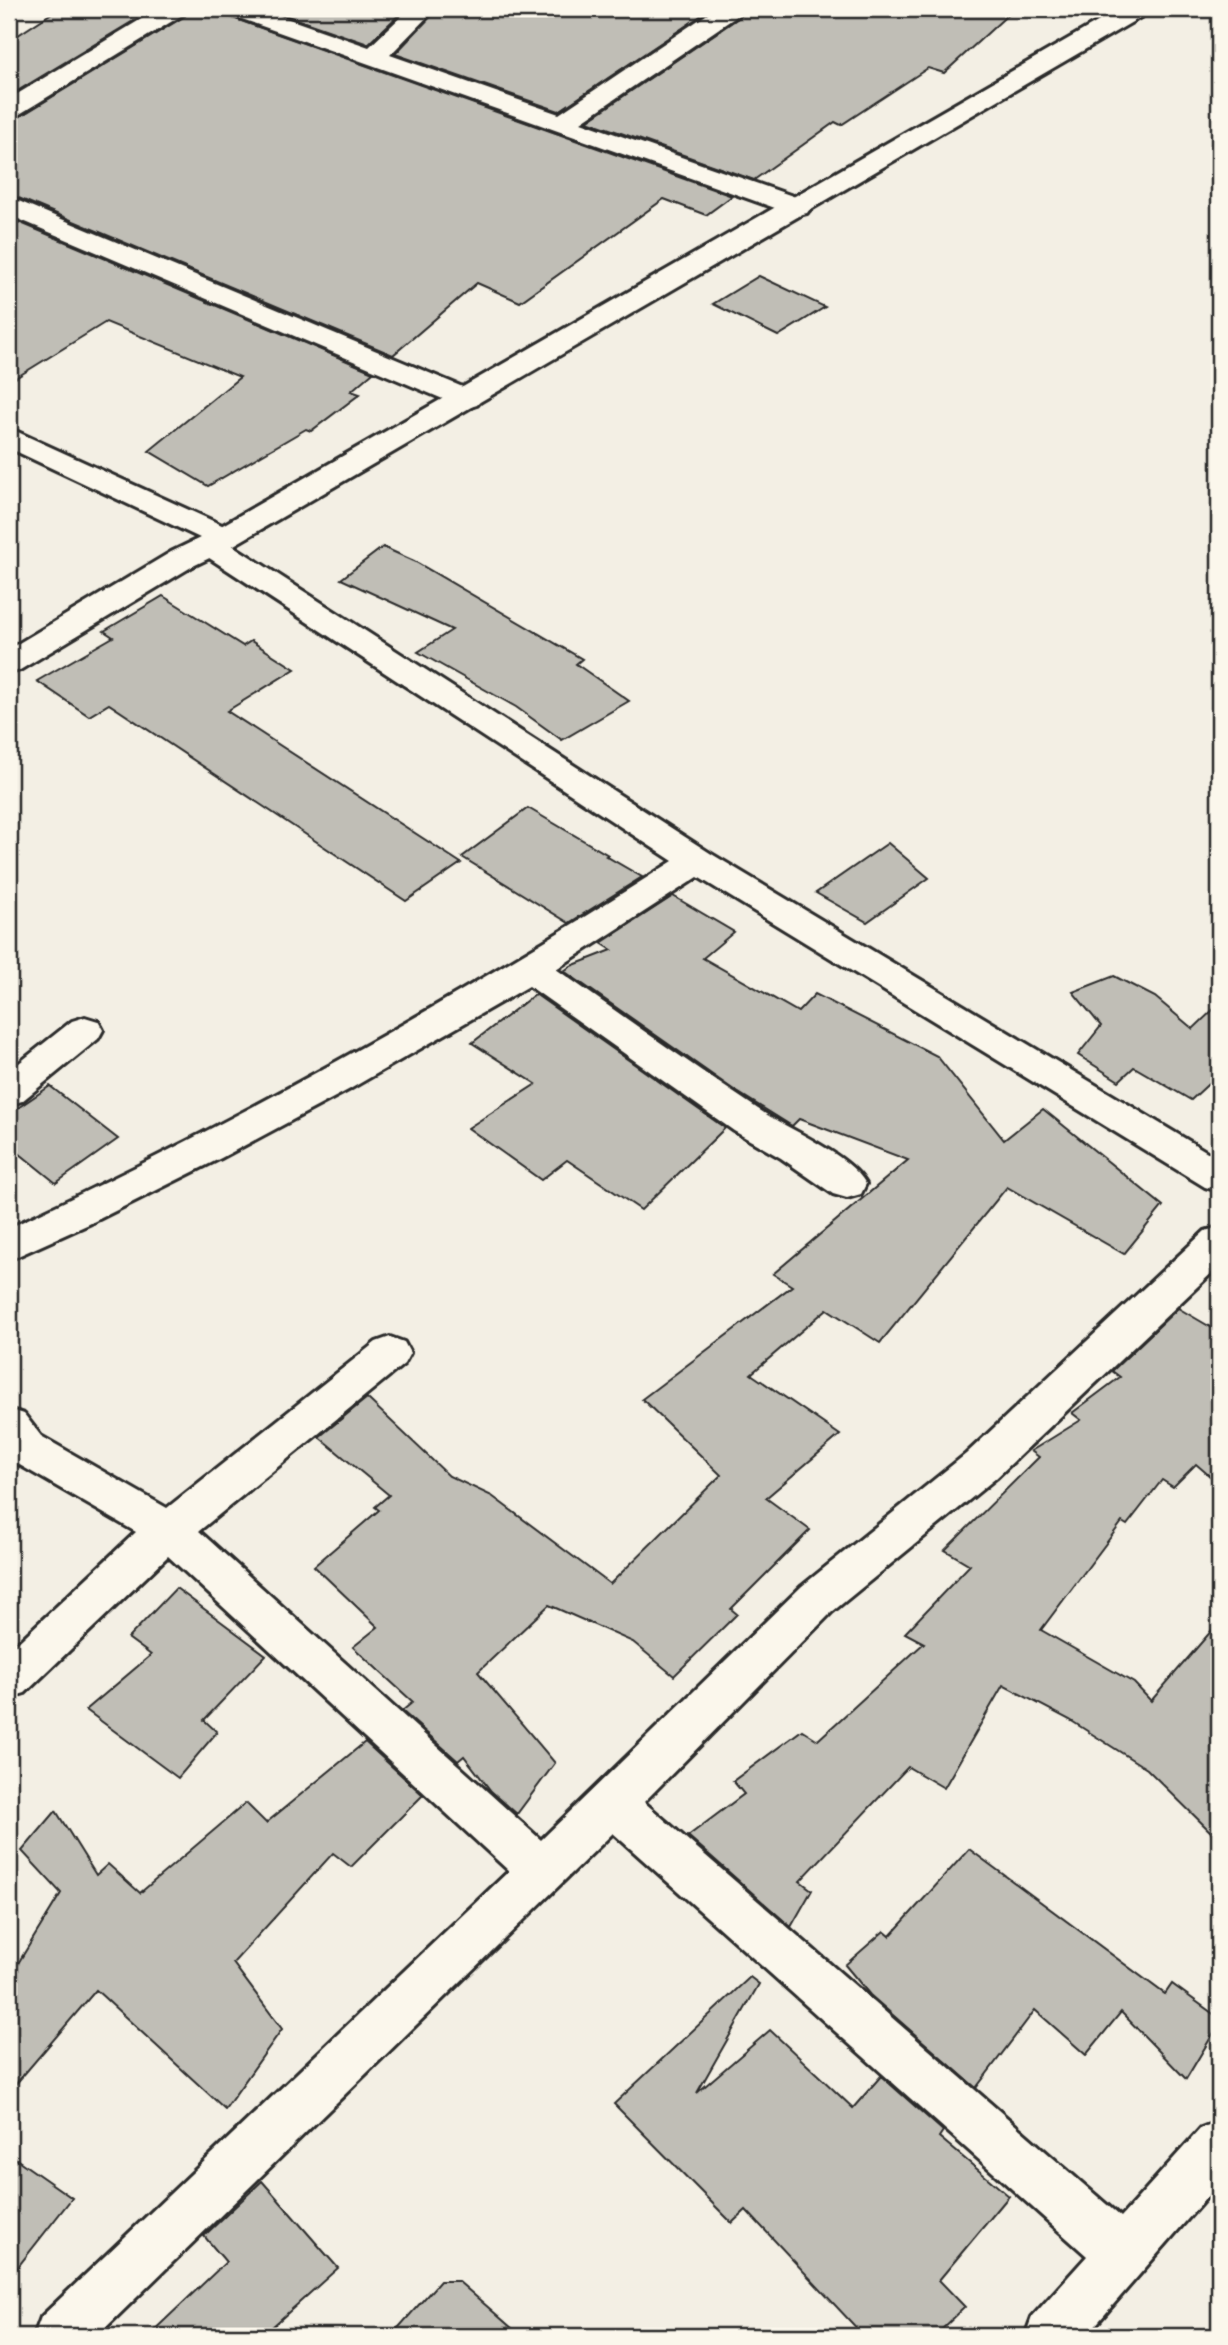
<svg xmlns="http://www.w3.org/2000/svg" width="1228" height="2345" viewBox="0 0 1228 2345" font-family="'Gochi Hand',sans-serif">
	<rect width="100%" height="100%" fill="#f3efe4"/>
	<filter id="ink" filterUnits="userSpaceOnUse"><feTurbulence type="fractalNoise" baseFrequency=".0143" numOctaves="2"/><feDisplacementMap in="SourceGraphic" scale="14" xChannelSelector="R" yChannelSelector="G"/><feConvolveMatrix kernelMatrix="1 2 1 2 8 2 1 2 1" color-interpolation-filters="sRGB"/></filter>
	<g filter="url(#ink)">
		<g fill="#c0beb6" stroke="#2b2b2b" stroke-width="2">
			<polygon points="58,9 153,9 9,96 9,41"/>
			<polygon points="190,9 222,9 227,16 732,196 706,215 664,199 520,302 477,283 393,355 9,194 9,120 19,117 185,16"/>
			<polygon points="267,9 405,9 368,44"/>
			<polygon points="438,9 711,9 559,111 395,54"/>
			<polygon points="746,9 1014,9 944,73 928,68 841,125 835,122 754,180 587,121 741,16"/>
			<polygon points="9,218 373,372 351,391 360,394 311,431 306,429 208,486 149,451 240,377 106,322 9,382"/>
			<polygon points="759,276 825,307 778,336 713,304"/>
			<polygon points="383,547 414,561 582,659 576,664 629,701 562,740 516,707 418,652 452,630 341,579"/>
			<polygon points="163,596 243,646 251,641 295,669 227,711 461,863 406,901 109,704 89,716 37,681 113,637 104,631"/>
			<polygon points="528,808 608,855 606,856 642,877 569,923 462,857"/>
			<polygon points="888,843 929,878 867,922 816,893"/>
			<polygon points="673,896 734,932 703,958 798,1012 815,994 937,1056 1004,1140 1043,1109 1163,1206 1124,1254 1007,1187 880,1343 827,1309 751,1374 840,1435 766,1498 810,1530 731,1609 737,1614 674,1676 633,1642 549,1605 478,1672 555,1763 517,1814 491,1791 464,1756 458,1761 402,1711 413,1702 353,1647 378,1627 314,1566 379,1510 375,1507 389,1495 319,1437 367,1398 449,1476 492,1496 610,1584 721,1475 642,1399 792,1286 773,1274 908,1160 799,1119 792,1126 734,1090 564,971 571,966 612,950 601,943"/>
			<polygon points="1114,976 1155,997 1193,1029 1219,1004 1219,1074 1191,1100 1134,1067 1119,1081 1078,1055 1101,1026 1073,992"/>
			<polygon points="535,994 725,1128 641,1210 567,1160 541,1180 468,1128 536,1084 472,1043"/>
			<polygon points="50,1086 118,1139 56,1183 9,1145 9,1114"/>
			<polygon points="1178,1308 1219,1332 1219,1484 1196,1464 1173,1487 1162,1480 1127,1525 1122,1522 1041,1630 1134,1683 1151,1701 1219,1622 1219,1840 1147,1769 1070,1720 1003,1685 944,1788 908,1767 800,1881 812,1890 791,1927 688,1836 744,1794 733,1781 802,1730 818,1740 924,1643 905,1633 970,1565 945,1550 1039,1457 1031,1451 1081,1420 1072,1413 1120,1377 1112,1371"/>
			<polygon points="176,1588 266,1655 204,1720 217,1732 178,1778 86,1710 151,1655 128,1638"/>
			<polygon points="365,1742 423,1795 351,1867 333,1853 233,1963 282,2029 225,2109 96,1990 9,2092 9,1978 61,1893 22,1851 56,1811 96,1875 108,1864 140,1893 246,1803 266,1823"/>
			<polygon points="969,1849 1165,1994 1172,1984 1219,2018 1219,2024 1186,2079 1121,2012 1086,2055 1035,2010 976,2088 870,1995 845,1965 884,1931 890,1936"/>
			<polygon points="750,1977 759,1984 697,2093 770,2030 853,2108 881,2076 943,2131 939,2137 1009,2196 939,2280 965,2307 935,2336 864,2336 746,2210 732,2223 614,2104"/>
			<polygon points="9,2154 72,2198 9,2278"/>
			<polygon points="262,2181 338,2268 262,2336 148,2336 226,2262 204,2236"/>
			<polygon points="440,2281 458,2281 521,2336 391,2336"/>
		</g>
		<g fill="none" stroke-linecap="round" stroke-linejoin="round">
			<defs>
				<g id="minor">
					<polygon points="158,9 187,9 184,14 18,115 9,118 9,99"/>
					<polygon points="225,9 260,9 369,47 409,9 435,9 390,55 559,114 715,9 743,9 740,14 581,122 807,201 811,207 807,213 798,215 789,213 228,14"/>
					<polygon points="9,197 477,393 482,399 477,405 467,408 457,405 9,215"/>
					<path d="M9 428 235 531 239 538 232 545 710 853 1219 1159V1191L1205 1187 698 877 556 969C623 1016 690 1064 758 1109 787 1129 850 1154 866 1184L861 1194 847 1198 833 1194 781 1158 734 1131 529 986 350 1089 221 1158 89 1224 9 1260V1228C239 1121 459 998 673 861L200 552 196 545 200 538 9 448Z"/>
					<polygon points="85,1017 98,1021 103,1030 98,1039 22,1101 9,1105 9,1071 72,1021"/>
					<polygon points="1219,1227 1219,1266 996,1478 832,1612 644,1802 1121,2217 1201,2128 1219,2121 1219,2183 1086,2336 1025,2336 1032,2317 1087,2256 613,1833 97,2336 34,2336 41,2317 509,1871 168,1556 25,1693 9,1698 9,1651 136,1532 11,1460 9,1457 9,1409 24,1414 41,1436 167,1508 376,1342 390,1337 404,1342 410,1353 404,1364 199,1531 541,1840 802,1586 966,1454 1205,1231"/>
				</g>
				<polygon id="major" points="1120,9 1149,9 1146,14 222,552 193,566 20,670 9,673 9,649 171,552 200,538"/>
			</defs>
			<use href="#minor" stroke="#2b2b2b" stroke-width="6"/>
			<use href="#major" stroke="#2b2b2b" stroke-width="6"/>
			<use href="#minor" fill="#fbf7ec" fill-rule="evenodd"/>
			<use href="#major" fill="#fbf7ec" fill-rule="evenodd"/>
		</g>
	</g>
	<rect width="1228" height="2345" fill="none" stroke="#fbf7ec" stroke-width="35"/>
	<rect x="18" y="18" width="1193" height="2310" fill="none" stroke="#2b2b2b" stroke-width="2.5" filter="url(#ink)"/>
</svg>
